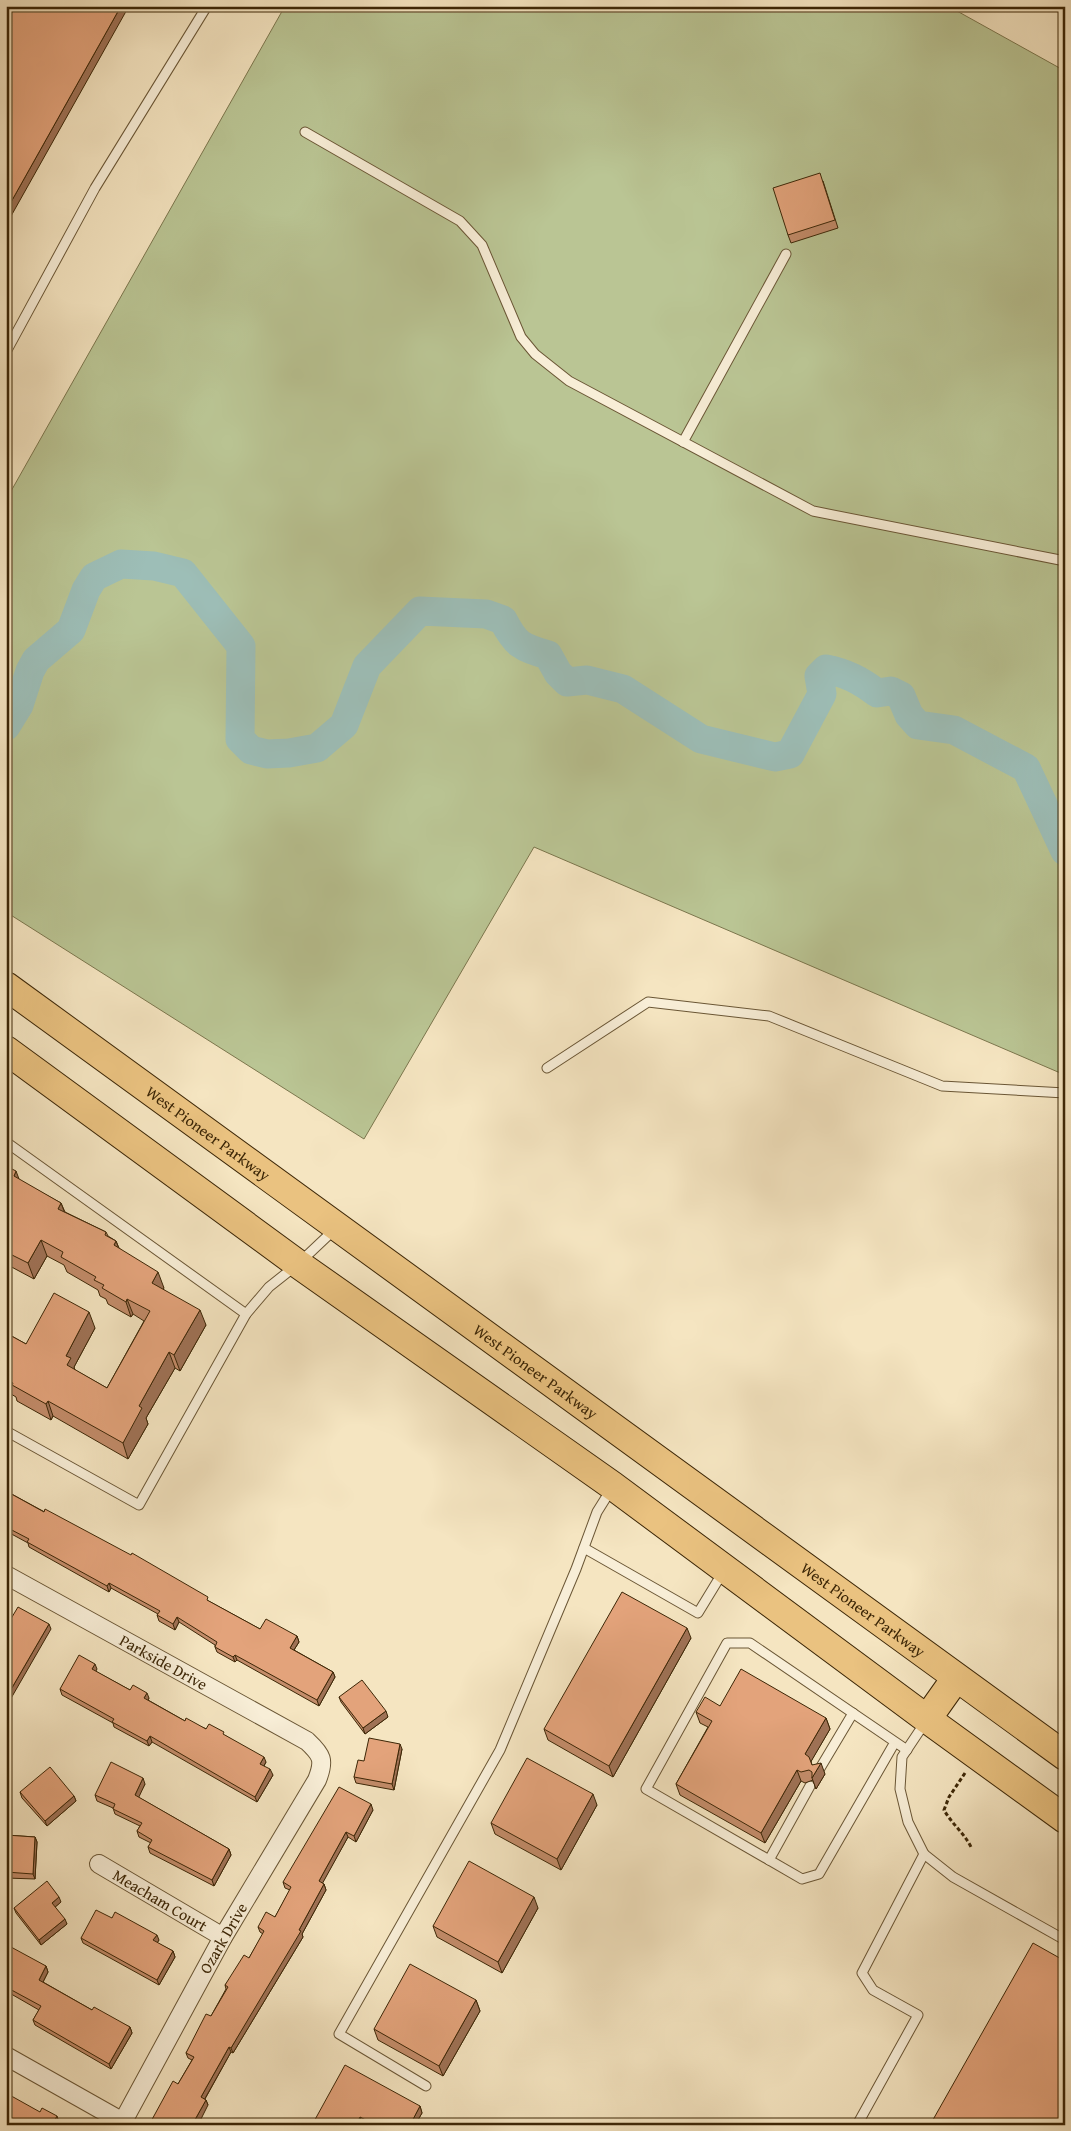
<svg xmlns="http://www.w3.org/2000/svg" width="1071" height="2131" viewBox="0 0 1071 2131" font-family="'Gentium Book Plus',serif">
	<rect width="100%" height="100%" fill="#f5e5c1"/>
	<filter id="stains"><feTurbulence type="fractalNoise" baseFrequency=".004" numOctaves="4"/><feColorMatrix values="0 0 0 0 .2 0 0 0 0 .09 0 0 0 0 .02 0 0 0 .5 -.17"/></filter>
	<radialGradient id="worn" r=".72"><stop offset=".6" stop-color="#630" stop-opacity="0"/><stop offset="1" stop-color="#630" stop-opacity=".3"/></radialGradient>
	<polygon fill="#bac594" stroke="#7b764d" points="285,6 948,6 1065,71 1065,1075 534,847 364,1139 6,912 6,500"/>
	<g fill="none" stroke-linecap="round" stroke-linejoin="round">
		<path stroke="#9dbeb7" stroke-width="29" d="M6 726 19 705 30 671 36 660 71 630 86 590 94 577 121 564 154 566 183 573 241 646 240 739 251 750 267 754 289 753 317 748 344 725 367 666 420 611 486 614 503 620C516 645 521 647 548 655L558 673 567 682 587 680 623 689 701 739 775 757 790 754 822 694 819 676 826 669C846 673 860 680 877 693L891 691 901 696 909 715 918 725 954 730 1026 768 1065 851"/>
		<defs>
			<g id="lane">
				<polyline points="305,132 460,221 482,245 521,337 535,354 569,381 813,511 1065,561"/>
				<polyline points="6,352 95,188 207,6"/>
				<polyline points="683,442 786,254"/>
				<polyline points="547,1068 648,1002 769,1016 942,1086 1065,1093"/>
				<polyline points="6,1142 246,1314"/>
				<polyline points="6,1431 139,1505 246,1314 269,1287 298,1264 335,1229"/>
				<polyline points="584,1548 698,1613 723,1572"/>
				<polyline points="895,1742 819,1874 802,1879 646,1789 727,1643 750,1643 907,1750"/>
				<polyline points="819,1770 853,1713"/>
				<polyline points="924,1854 953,1877 1065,1940"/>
				<polyline points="769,1860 810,1786"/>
				<polyline points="426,2086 339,2034 500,1750 576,1569 597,1512 612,1488"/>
				<polyline points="857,2125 918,2015 873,1990 862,1973 924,1854 908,1822 900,1789 902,1757 926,1721"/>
			</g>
			<g id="street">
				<path id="s1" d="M6 1575 307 1741C322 1755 325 1760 317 1780L223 1937 121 2125"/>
				<path id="s2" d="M99 1864 223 1937"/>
				<polyline points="6,2056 123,2122"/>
			</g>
			<g id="primary">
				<path id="s3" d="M6 986 1065 1756"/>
				<polyline points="6,1050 298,1264 613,1486 927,1719 1065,1819"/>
				<polyline points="927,1719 956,1678"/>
			</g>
		</defs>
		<use href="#lane" stroke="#6a5635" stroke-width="11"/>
		<use href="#street" stroke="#6a5635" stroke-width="20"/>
		<use href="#primary" stroke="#3c2606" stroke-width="30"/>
		<path stroke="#3c2606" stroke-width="3" stroke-dasharray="4 2.5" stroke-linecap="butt" d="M965 1773 949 1797 944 1810C952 1824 964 1833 971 1847"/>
		<use href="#lane" stroke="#f8eed7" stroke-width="9"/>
		<use href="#street" stroke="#f8eed7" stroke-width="18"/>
		<use href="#primary" stroke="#eac280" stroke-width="28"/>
	</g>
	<g fill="#c38c6a" stroke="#3c2606">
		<polygon points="823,181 838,228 791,243 788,235"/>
		<polygon points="6,1166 19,1180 61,1203 65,1212 106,1232 108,1236 116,1241 119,1248 164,1288 163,1289 206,1325 180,1371 175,1368 146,1418 148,1424 128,1459 53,1416 51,1420 17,1401 16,1397 6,1391 6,1333 26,1344 95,1328 74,1367 75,1370 107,1388 144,1321 133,1314 131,1317 108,1304 106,1299 100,1296 98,1290 67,1272 64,1265 47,1256 34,1279 6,1264"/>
		<polygon points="6,1491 260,1629 297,1636 299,1642 294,1650 333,1672 335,1677 319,1706 237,1660 235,1662 217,1652 215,1647 215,1645 179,1622 175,1630 159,1621 157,1615 158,1614 111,1588 109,1592 29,1547 28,1543 6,1531"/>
		<polygon points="691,1638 613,1777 548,1740 544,1729"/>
		<polygon points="97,1669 95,1671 130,1690 149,1698 148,1700 185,1721 226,1736 266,1762 264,1766 273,1775 257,1802 152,1742 149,1746 114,1727 113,1723 62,1695 60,1689"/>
		<polygon points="339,1697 388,1717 365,1734 341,1702"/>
		<polygon points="720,1706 826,1718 830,1729 811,1761 812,1765 825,1774 816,1789 813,1780 805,1783 801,1781 765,1843 680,1795 676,1784 708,1727 700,1723 696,1712"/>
		<polygon points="402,1749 394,1790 356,1783 354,1777 364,1761"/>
		<polygon points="145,1784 138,1797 229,1849 231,1855 214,1886 150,1853 148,1847 151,1843 139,1837 137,1831 140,1826 115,1814 113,1808 97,1801 95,1795"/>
		<polygon points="20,1792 74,1796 76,1801 47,1826 22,1798"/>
		<polygon points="597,1805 561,1870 495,1834 491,1823"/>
		<polygon points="373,1810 356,1842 348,1837 322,1883 324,1884 326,1890 302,1934 303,1937 233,2053 231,2052 205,2099 206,2100 208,2105 178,2084 192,2060 188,2058 186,2053 211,2016 226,1989 225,1985 249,1958 263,1934 260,1932 258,1927 275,1917 290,1890 285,1888 283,1882"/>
		<polygon points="6,1835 35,1837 37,1842 35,1879 6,1878"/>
		<polygon points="61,1902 55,1907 67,1924 41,1945 16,1913 14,1908"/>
		<polygon points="538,1908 502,1973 437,1937 433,1926"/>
		<polygon points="112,1918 159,1940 157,1943 173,1951 175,1957 159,1985 83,1943 81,1938"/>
		<polygon points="6,1954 46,1966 48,1972 43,1982 92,2010 130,2027 132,2033 111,2069 35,2025 33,2020 39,2010 6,1991"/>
		<polygon points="476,2000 480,2011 443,2076 378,2040 374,2029"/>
		<polygon points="420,2106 422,2113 415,2125 366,2125 362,2123 361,2125 312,2125"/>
	</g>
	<g fill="#9f7256" stroke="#3c2606">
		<polygon points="121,6 129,6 6,225 6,211"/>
		<polygon points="16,1171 22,1187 14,1176"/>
		<polygon points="61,1203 67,1219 58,1209"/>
		<polygon points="41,1240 47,1256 34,1279 28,1263"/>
		<polygon points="116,1241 122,1257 114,1245"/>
		<polygon points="158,1272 164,1288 158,1298 152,1283"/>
		<polygon points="127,1299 133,1314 131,1317 126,1302"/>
		<polygon points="200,1310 206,1325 180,1371 174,1355"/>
		<polygon points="89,1312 95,1328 74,1367 76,1374 67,1365 66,1356"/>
		<polygon points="169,1352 175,1368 146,1418 148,1424 128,1459 123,1443 139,1406"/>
		<polygon points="48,1401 53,1416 51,1420 46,1404"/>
		<polygon points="109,1583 111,1588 109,1592 107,1586"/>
		<polygon points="177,1617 179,1622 175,1630 173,1624"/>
		<polygon points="49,1624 51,1629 6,1707 6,1698"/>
		<polygon points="687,1628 691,1638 613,1777 609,1766"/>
		<polygon points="297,1636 299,1642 292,1653 290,1648"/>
		<polygon points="235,1655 237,1660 235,1662 233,1657"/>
		<polygon points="95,1664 97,1669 94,1675 92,1669"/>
		<polygon points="333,1672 335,1677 319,1706 317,1700"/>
		<polygon points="147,1693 149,1698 146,1704 144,1698"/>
		<polygon points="386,1711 388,1717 365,1734 363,1728"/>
		<polygon points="826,1718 830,1729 809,1765 805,1754"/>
		<polygon points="150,1736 152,1742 149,1746 147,1741"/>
		<polygon points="400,1744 402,1749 394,1790 392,1784"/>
		<polygon points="264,1757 266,1762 262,1769 260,1764"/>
		<polygon points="821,1763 825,1774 816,1789 812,1778"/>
		<polygon points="270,1769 273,1775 257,1802 255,1797"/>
		<polygon points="797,1770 801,1781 765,1843 761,1833"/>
		<polygon points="143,1778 145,1784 137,1801 135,1795"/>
		<polygon points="593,1794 597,1805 561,1870 557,1859"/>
		<polygon points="74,1796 76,1801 47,1826 45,1821"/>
		<polygon points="371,1804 373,1810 356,1842 354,1836"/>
		<polygon points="346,1832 348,1837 321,1886 319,1881"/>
		<polygon points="35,1837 37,1842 35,1879 33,1874"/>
		<polygon points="229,1849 231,1855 214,1886 212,1880"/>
		<polygon points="324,1884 326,1890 302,1934 303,1937 233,2053 231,2048 299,1930"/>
		<polygon points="59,1897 61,1902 54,1908 52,1903"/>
		<polygon points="534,1897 538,1908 502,1973 498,1962"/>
		<polygon points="65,1919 67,1924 41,1945 39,1940"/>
		<polygon points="157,1935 159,1940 155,1946 153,1940"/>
		<polygon points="173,1951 175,1957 159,1985 157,1980"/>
		<polygon points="46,1966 48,1972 41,1986 39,1980"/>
		<polygon points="476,2000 480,2011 443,2076 439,2066"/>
		<polygon points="130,2027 132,2033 111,2069 109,2064"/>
		<polygon points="229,2047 231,2052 203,2102 201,2097"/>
		<polygon points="206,2100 208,2105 198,2125 192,2125"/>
		<polygon points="420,2106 422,2113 415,2125 410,2125"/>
		<polygon points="57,2116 59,2122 57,2125 52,2125"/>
		<polygon points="360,2117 362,2123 361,2125 356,2125"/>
	</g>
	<g fill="#e3a37b" stroke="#3c2606">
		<polygon points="6,6 121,6 6,211"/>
		<polygon points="820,173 835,220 788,235 773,188"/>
		<polygon points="6,1166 16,1171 14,1176 61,1203 58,1209 106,1232 105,1235 116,1241 114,1245 158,1272 152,1283 200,1310 174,1355 169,1352 139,1406 142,1408 123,1443 48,1401 46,1404 12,1385 13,1383 6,1379 6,1333 26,1344 54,1293 89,1312 66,1356 71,1358 67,1365 107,1388 150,1311 127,1299 126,1302 102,1288 104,1285 94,1280 96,1277 61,1257 63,1252 41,1240 28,1263 6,1252 6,1221 10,1214 6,1212"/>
		<polygon points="6,1491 44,1512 45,1509 131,1555 132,1553 208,1597 207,1600 260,1629 266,1619 297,1636 290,1648 333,1672 317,1700 235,1655 233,1657 215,1647 217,1642 177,1617 173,1624 157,1615 160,1611 109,1583 107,1586 27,1542 29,1539 6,1527"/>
		<polygon points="622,1592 687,1628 609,1766 544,1729"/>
		<polygon points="18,1607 49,1624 6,1698 6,1627"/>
		<polygon points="79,1655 95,1664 92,1669 130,1690 133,1685 147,1693 144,1698 185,1721 186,1718 206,1729 209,1724 224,1732 223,1734 264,1757 260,1764 270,1769 255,1797 150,1736 147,1741 112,1722 114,1719 60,1689"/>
		<polygon points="741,1669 826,1718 805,1754 809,1757 812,1765 821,1763 812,1778 812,1772 809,1770 801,1772 797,1770 761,1833 676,1784 712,1721 696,1712 705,1697 720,1706"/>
		<polygon points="362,1680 386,1711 363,1728 339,1697"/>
		<polygon points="369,1738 400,1744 392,1784 354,1777 358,1760 364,1761"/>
		<polygon points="527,1758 593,1794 557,1859 491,1823"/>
		<polygon points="111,1762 143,1778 135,1795 229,1849 212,1880 148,1847 152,1840 137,1831 142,1823 113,1809 115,1804 95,1795"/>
		<polygon points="50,1767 74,1796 45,1821 20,1792"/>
		<polygon points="339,1787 371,1804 354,1836 346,1832 319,1881 324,1884 299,1930 301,1931 231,2048 229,2047 201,2097 206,2100 192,2125 149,2125 173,2081 178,2084 194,2057 186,2053 206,2014 211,2016 228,1987 225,1985 244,1955 249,1958 264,1931 258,1927 266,1912 275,1917 291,1887 283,1882"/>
		<polygon points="6,1835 35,1837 33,1874 6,1872"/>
		<polygon points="469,1861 534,1897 498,1962 433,1926"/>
		<polygon points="47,1881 59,1897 52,1903 65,1919 39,1940 14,1908"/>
		<polygon points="96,1910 112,1918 115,1912 157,1935 153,1940 173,1951 157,1980 81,1938"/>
		<polygon points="1033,1943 1065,1961 1065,2125 930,2125"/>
		<polygon points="11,1947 46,1966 39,1980 92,2010 94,2007 130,2027 109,2064 33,2020 41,2006 6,1987 6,1954"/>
		<polygon points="410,1964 476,2000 439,2066 374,2029"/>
		<polygon points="345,2065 420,2106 410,2125 375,2125 360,2117 356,2125 312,2125"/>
		<polygon points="6,2093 40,2112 42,2108 57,2116 52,2125 6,2125"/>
	</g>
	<g text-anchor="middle" stroke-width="4.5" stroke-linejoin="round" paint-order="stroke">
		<g font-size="16" fill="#3c2606" stroke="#f8eed7">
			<text dy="6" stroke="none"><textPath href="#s3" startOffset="250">West Pioneer Parkway</textPath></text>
			<text dy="6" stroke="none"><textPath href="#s3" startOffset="655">West Pioneer Parkway</textPath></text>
			<text dy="6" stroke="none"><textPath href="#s3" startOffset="1060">West Pioneer Parkway</textPath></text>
			<text dy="6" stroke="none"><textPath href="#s1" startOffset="180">Parkside Drive</textPath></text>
			<text dy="6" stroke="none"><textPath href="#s2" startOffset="71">Meacham Court</textPath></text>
			<text transform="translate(223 1938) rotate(-60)" y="6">Ozark Drive</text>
		</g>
	</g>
	<rect width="1071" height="2131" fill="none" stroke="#f5e5c1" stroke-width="25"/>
	<rect x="8" y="8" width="1056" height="2116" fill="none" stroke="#3c2606" stroke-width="2.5"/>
	<rect x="12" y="12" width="1046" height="2106" fill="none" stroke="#3c2606"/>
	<rect width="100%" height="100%" filter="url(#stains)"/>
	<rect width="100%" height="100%" fill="url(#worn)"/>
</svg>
